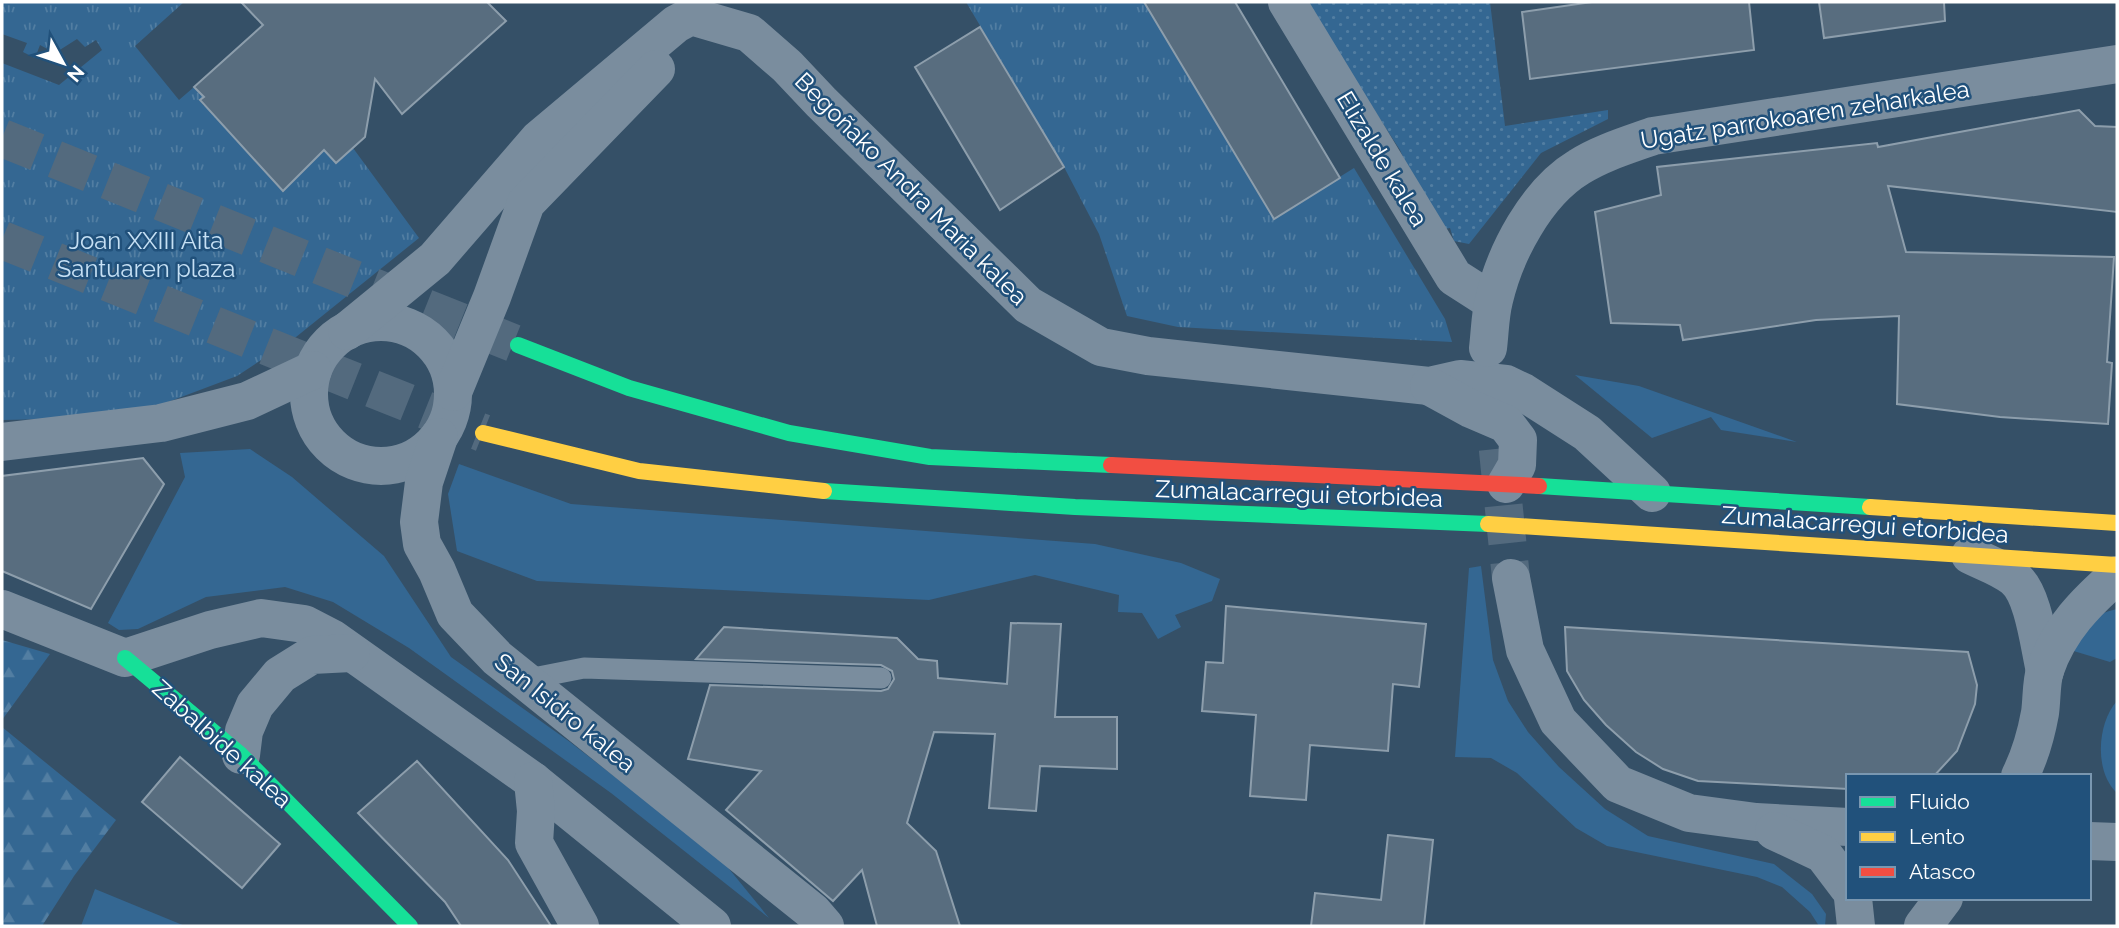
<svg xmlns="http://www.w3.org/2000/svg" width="2119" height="928" viewBox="0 0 2119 928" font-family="Raleway,sans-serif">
	<defs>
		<pattern id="forest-firs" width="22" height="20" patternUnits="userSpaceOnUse" patternTransform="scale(1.75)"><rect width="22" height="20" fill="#346792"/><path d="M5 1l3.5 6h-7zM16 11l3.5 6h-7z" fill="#527ea2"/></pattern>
		<pattern id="park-tufts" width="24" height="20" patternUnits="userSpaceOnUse" patternTransform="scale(1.75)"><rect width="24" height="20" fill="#346792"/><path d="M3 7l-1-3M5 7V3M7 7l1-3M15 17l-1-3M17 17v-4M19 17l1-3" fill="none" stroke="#527ea2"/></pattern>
		<pattern id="garden-dots" width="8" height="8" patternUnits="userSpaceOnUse" patternTransform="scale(1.75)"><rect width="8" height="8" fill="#346792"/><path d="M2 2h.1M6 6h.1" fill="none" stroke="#527ea2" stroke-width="1.8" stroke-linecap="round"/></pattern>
	</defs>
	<rect width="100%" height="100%" fill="#355067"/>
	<g fill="#346792">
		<polygon points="1575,375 1639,386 1797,442 1721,430 1711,417 1652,438"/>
		<polygon points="250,449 292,477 384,556 451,657 570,742 721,859 769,918 611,793 409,648 333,602 285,587 206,597 138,629 119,630 108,623 185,477 180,453"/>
		<polygon points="459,464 571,504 1095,544 1181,563 1220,579 1212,601 1175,615 1181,627 1158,639 1142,613 1118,612 1119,595 1035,575 929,600 537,581 457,551 448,494"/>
		<polygon points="1481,566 1493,660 1508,701 1528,732 1559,767 1605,809 1648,836 1774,864 1812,894 1826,914 1825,926 1819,926 1810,912 1782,887 1757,877 1607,846 1576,828 1517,773 1491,758 1455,757 1469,568"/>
		<path d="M2117 609V658L2110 662 2067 649C2082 627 2090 615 2117 609Z"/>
		<path d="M2117 701V793C2094 772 2097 723 2117 701Z"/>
		<polygon points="95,889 185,926 81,926"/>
	</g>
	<g fill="url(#forest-firs)">
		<polygon points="2,640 50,654 2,720"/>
		<polygon points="2,727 116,820 74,876 42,926 2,926"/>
	</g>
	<g fill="url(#park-tufts)">
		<polygon points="2,2 184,2 135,46 179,100 194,87 204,97 200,101 204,106 209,103 229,125 226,129 230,134 235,131 254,153 251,157 256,162 322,147 336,163 353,148 419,238 296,337 237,376 160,405 50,419 2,420 2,63 59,85 102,50 96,40 85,47 77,39 55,53 40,45 35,58 23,52 27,43 2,34"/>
		<polygon points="966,2 1144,2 1274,218 1354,168 1445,319 1452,342 1178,327 1127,316 1099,234 1064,167"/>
	</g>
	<polygon fill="url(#garden-dots)" points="1304,2 1490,2 1505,126 1608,110 1608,119 1541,153 1469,244 1454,241 1450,228 1435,231 1400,150"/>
	<g fill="#586d7f" stroke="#8d9eac" stroke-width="2">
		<polygon points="241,2 487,2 506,21 402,114 375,79 365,137 336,163 324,150 283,191 200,100 204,97 194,87 263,25"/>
		<polygon points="1144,2 1235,2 1340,178 1274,219"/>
		<polygon points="1592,2 1749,2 1754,50 1530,79 1522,12"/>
		<polygon points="1819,2 1944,2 1945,21 1824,38"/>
		<polygon points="980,27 1064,167 1000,210 915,67"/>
		<polygon points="2079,110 2095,126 2117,127 2117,212 1888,186 1906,252 2114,257 2107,362 2112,363 2108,424 2000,417 1897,404 1899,316 1816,320 1683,340 1680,325 1611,323 1595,212 1661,195 1657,167 1877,143 1878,147"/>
		<polygon points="143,458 164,484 91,609 2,571 2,476"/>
		<polygon points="1226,606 1426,624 1419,687 1393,684 1388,751 1310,745 1306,800 1250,796 1256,715 1202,711 1206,662 1223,663"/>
		<polygon points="1011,623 1061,624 1055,717 1117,717 1117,769 1040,766 1036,811 989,808 995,734 934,732 907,823 936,851 960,926 877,926 862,870 833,901 726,810 761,771 688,759 710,685 881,691 888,689 894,679 892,671 881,665 696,659 724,627 897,638 918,659 937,661 938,678 1007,684"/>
		<polygon points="1565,627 1968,652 1977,685 1975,704 1957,751 1934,776 1848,776 1848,789 1698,781 1663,769 1636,752 1606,725 1584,700 1567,671"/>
		<polygon points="180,757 280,844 242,888 142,802"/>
		<polygon points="417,761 508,860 551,926 461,926 445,902 358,813"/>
		<polygon points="1388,835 1433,840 1424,926 1311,926 1315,893 1381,900"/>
	</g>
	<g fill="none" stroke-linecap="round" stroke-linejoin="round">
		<polyline stroke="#536a7e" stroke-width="38" stroke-dasharray="38 19" stroke-linecap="butt" points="1492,392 1511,578"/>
		<g stroke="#536a7e" stroke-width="38" stroke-dasharray="38 19" stroke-linecap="butt">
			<polyline points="2,138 518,345"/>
			<polyline points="2,240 483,433"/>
		</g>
		<polyline stroke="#7a8d9e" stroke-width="21" points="523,680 584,668 881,678"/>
		<g stroke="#7a8d9e" stroke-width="38">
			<polyline points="1287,2 1454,277 1493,302"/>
			<circle cx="381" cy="394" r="72"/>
			<polyline points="347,331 435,259 539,139 676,24 691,16 749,33 787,66 821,102 1028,305 1101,347 1148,356 1429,386 1460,379 1506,384 1523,392 1587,433 1652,493"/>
			<path d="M1488 348C1490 332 1490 315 1494 300 1505 253 1536 193 1579 167 1601 153 1628 145 1653 136L2117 64"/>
			<polyline points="1429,386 1471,409 1506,424 1518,440 1517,465 1506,484"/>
			<polyline points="453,392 492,297 526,203 656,69"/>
			<polyline points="439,437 424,482 419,522 422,544 437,571 455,614 497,658 813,912 825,926"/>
			<polyline points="2,442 161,423 247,401 313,370"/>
			<path d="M1970 555C1984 562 2002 568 2014 578 2034 594 2039 646 2045 671"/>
			<polyline points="1511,578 1525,650 1558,721 1618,784 1689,813 1756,822 1848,827"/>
			<polyline points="2,609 125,658 210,630 261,618 304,624 333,639 533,781 712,926"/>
			<polyline points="241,755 244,731 255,705 280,675 312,655 351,653"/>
			<path d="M2020 776C2030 756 2036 735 2040 713 2042 699 2041 683 2045 670 2059 629 2086 602 2117 575"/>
			<polyline points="533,781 536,811 534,843 580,926"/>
			<polyline points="1774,831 1823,854 1848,887"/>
			<polyline points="2089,841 2117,842"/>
			<polyline points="1853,898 1856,926"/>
			<polyline points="1923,926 1944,898"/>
		</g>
		<g stroke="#16e098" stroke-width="16">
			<polyline points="518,345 629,388 789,433 930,457 1111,465"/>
			<polyline points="1539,486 1870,507"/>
			<polyline points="824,491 1075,507 1488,524"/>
			<polyline points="125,658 241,755 410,926"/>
		</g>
		<g stroke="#ffcf43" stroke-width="16">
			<polyline points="483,433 639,471 824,491"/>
			<polyline points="1870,507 2117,523"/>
			<polyline points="1488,524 2117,565"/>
		</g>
		<polyline stroke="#f24e42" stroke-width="16" points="1111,465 1539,486"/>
	</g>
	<g text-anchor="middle" stroke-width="5" stroke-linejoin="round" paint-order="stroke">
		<g font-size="24" fill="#fff" stroke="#21517b">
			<text transform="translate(1805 115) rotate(-9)" y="8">Ugatz parrokoaren zeharkalea</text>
			<text transform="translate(1382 159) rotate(59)" y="8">Elizalde kalea</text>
			<text transform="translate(911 189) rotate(45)" y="8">Begoñako Andra Maria kalea</text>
			<text transform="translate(1299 494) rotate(2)" y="8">Zumalacarregui etorbidea</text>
			<text transform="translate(1865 525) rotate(4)" y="8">Zumalacarregui etorbidea</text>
			<text transform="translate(565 713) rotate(39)" y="8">San Isidro kalea</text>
			<text transform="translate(222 744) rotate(42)" y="8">Zabalbide kalea</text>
		</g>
		<g font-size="24" fill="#c6e0f4" stroke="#21517b">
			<text x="146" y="249">Joan XXIII Aita<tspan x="146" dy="28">Santuaren plaza</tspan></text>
		</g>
	</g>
	<rect width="2119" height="928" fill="none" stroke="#ffffff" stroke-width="7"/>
	<rect x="1846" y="774" width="245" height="126" fill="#21517b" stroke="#7a97b0" stroke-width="2"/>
	<rect x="1860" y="797" width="35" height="10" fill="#16e098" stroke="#7a97b0" stroke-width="2"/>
	<text x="1909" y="809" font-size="21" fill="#ffffff">Fluido</text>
	<rect x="1860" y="832" width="35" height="10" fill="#ffcf43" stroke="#7a97b0" stroke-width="2"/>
	<text x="1909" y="844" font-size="21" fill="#ffffff">Lento</text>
	<rect x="1860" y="867" width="35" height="10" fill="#f24e42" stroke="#7a97b0" stroke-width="2"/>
	<text x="1909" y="879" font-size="21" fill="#ffffff">Atasco</text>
	<g transform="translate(63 63) rotate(130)" stroke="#21517b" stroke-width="5" paint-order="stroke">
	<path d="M0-5L12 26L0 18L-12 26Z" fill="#ffffff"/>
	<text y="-10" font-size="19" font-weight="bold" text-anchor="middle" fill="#ffffff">N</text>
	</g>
</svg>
